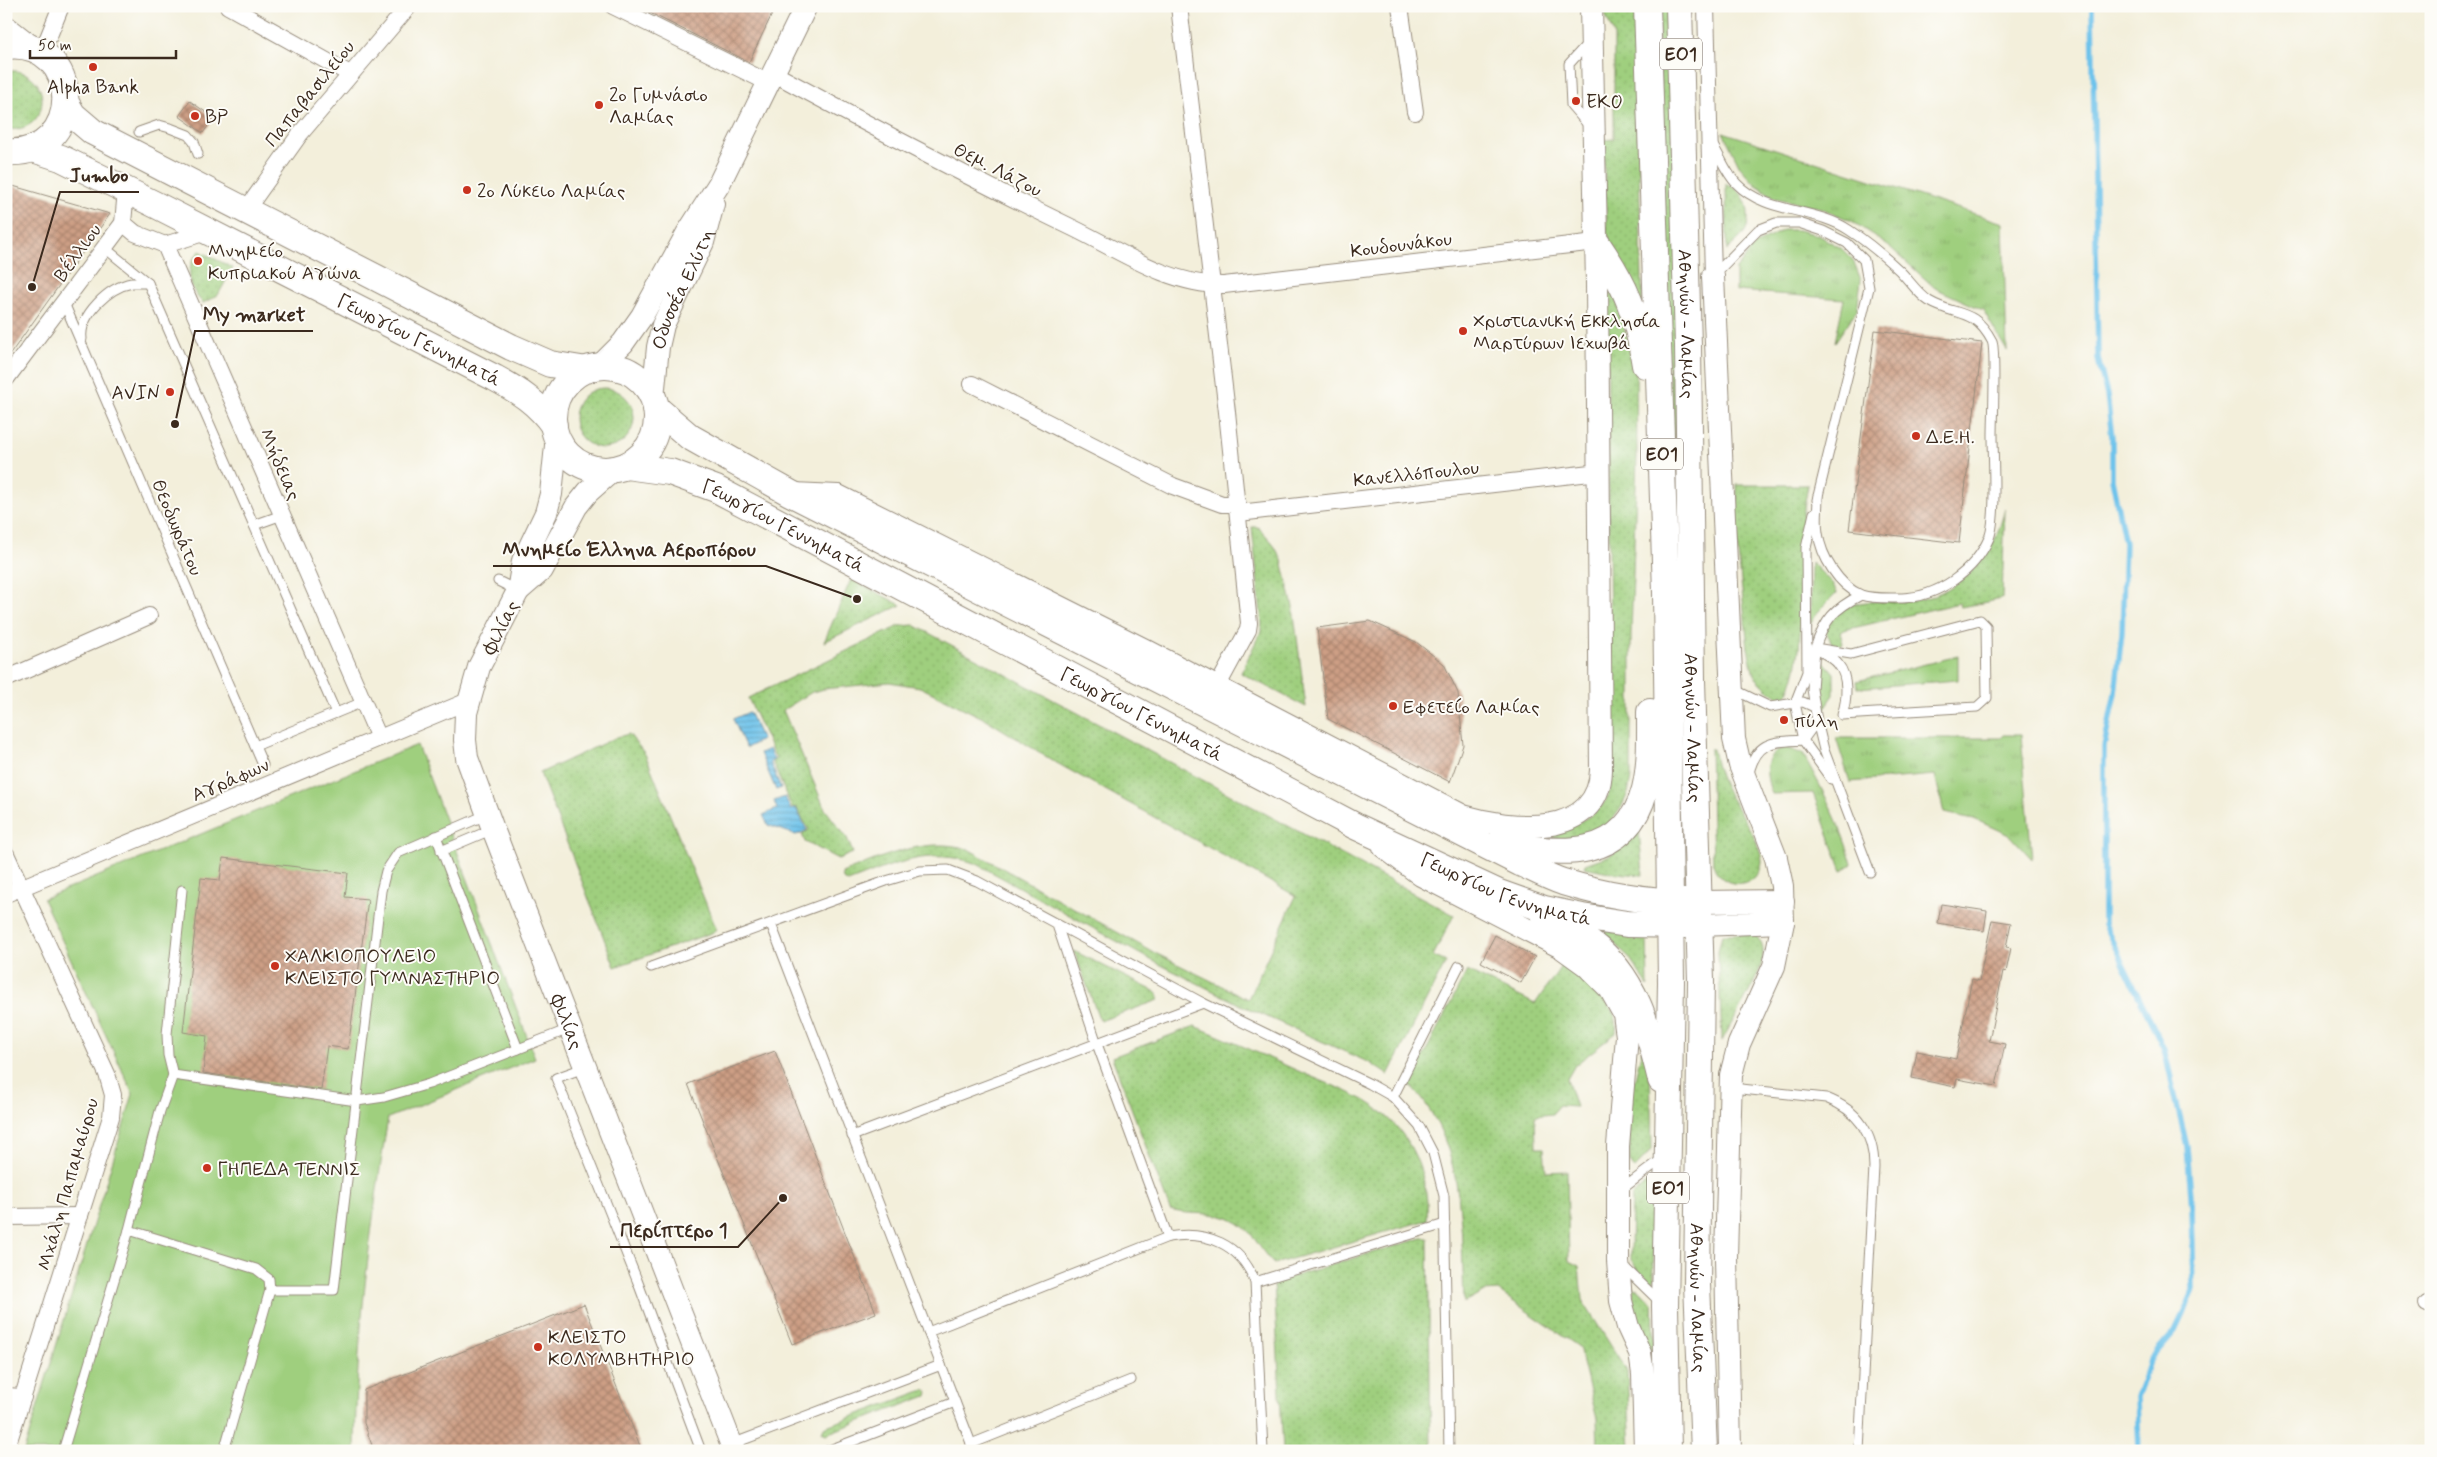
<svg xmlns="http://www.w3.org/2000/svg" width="2437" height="1457" viewBox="0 0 2437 1457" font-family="Mynerve,sans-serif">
	<defs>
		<pattern id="grass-dots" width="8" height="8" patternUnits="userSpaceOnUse" patternTransform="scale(1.25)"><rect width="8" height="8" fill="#9fcf7e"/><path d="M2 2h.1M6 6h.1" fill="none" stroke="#8ab26c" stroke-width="1.8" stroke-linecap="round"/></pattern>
		<pattern id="park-tufts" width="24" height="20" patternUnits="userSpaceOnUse" patternTransform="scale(1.25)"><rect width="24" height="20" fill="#9fcf7e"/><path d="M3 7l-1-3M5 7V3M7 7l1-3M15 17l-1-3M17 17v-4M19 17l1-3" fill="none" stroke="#8ab26c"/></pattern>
		<pattern id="water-rules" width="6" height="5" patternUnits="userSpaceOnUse" patternTransform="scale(1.25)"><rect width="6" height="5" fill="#6ec3eb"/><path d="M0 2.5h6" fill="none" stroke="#5c9fbe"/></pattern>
		<pattern id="building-cross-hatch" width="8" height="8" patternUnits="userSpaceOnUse" patternTransform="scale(1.25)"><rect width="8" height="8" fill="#cd9f85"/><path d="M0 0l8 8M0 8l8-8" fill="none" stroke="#a8826c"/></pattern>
	</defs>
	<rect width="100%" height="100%" fill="#fdfcf7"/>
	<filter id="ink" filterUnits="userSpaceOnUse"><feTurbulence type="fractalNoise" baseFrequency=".02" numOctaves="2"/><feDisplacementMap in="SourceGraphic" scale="10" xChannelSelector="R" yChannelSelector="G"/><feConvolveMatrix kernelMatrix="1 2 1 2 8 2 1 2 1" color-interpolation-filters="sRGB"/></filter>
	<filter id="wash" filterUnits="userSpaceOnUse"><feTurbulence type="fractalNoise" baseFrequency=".0096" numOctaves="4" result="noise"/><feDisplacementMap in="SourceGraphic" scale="20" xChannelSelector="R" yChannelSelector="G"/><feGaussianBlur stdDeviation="1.12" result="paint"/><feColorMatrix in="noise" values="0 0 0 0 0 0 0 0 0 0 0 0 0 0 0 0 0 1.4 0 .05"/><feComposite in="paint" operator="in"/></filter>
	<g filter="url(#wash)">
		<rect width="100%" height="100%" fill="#f3efdb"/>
		<g fill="url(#grass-dots)" stroke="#6d7c4e">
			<polygon points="1601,6 1635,6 1643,321 1607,233 1603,140 1614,139 1614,34"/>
			<polygon points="1658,6 1669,6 1684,494 1672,494"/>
			<path d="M6 71C54 66 54 135 6 129Z"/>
			<path d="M1726 184C1744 190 1751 207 1747 226 1745 236 1734 243 1727 250Z"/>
			<path d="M200 251 233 268 218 295 203 303C188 289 184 265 200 251Z"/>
			<path d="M1609 274 1636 369 1637 456 1631 634V777L1628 793 1621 808 1609 824 1599 830 1588 836 1558 839 1544 835C1571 824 1607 818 1611 784L1607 276Z"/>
			<circle cx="604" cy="418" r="30"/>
			<path d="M1737 485H1808C1805 503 1801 523 1800 542 1798 585 1809 665 1783 700L1768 690 1754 676 1748 648 1737 543Z"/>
			<path d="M2005 509 2002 599 1961 607 1959 603 1840 631 1843 644 1834 647 1824 628C1829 623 1834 615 1840 611 1859 597 1888 603 1910 601 1945 598 1978 572 1994 541 1999 532 2002 519 2005 509Z"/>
			<polygon points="1252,527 1258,527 1272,542 1282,560 1293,607 1306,707 1241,673 1261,631 1262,624"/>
			<polygon points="851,579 901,605 824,642"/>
			<path d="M914 625 1454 915 1433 956 1446 962 1388 1075 1370 1063 1245 1007 1147 958 977 864C928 846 893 865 848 882L843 879 842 873C882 857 925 836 968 849L1151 951 1248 999 1296 896 1055 762 987 720 920 687 889 682 824 689 812 692 783 710 825 809 847 838 853 853 838 859 805 842 802 834 809 830 796 807 792 808 772 761 776 759 748 698 899 626Z"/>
			<polygon points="629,734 645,754 716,928 714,932 615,967 540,773 617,737"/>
			<path d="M1710 749H1713C1716 763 1719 777 1726 790 1736 809 1762 842 1762 862 1761 886 1722 894 1713 864Z"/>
			<polygon points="1639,830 1643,875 1614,873 1584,867 1585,864 1613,854"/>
			<polygon points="1600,930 1647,936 1648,986 1629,957"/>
			<path d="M1722 934H1754C1760 939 1764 947 1763 955 1762 975 1732 1021 1722 1041L1718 952Z"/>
			<polygon points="1074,951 1158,993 1159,1000 1100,1021"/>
			<path d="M1564 962C1580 973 1613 1001 1616 1021 1617 1024 1616 1029 1616 1033L1575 1065 1567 1079 1576 1107 1559 1106 1552 1114 1535 1116 1536 1148H1544L1546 1172 1567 1171 1569 1261 1579 1266 1582 1300 1627 1371 1631 1451H1598L1597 1419 1579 1347 1498 1291 1484 1292 1464 1303C1461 1228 1466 1141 1409 1084L1467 971 1535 1004Z"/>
			<path d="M1195 1026C1229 1040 1263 1055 1296 1070 1322 1082 1352 1091 1375 1107 1411 1132 1430 1178 1427 1220L1274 1264C1267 1259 1256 1239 1248 1231 1222 1206 1198 1218 1170 1210L1112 1057Z"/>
			<polygon points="1642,1049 1650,1070 1652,1150 1634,1169 1630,1163 1628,1107"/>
			<polygon points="1650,1180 1652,1182 1654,1279 1653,1284 1637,1269 1631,1257 1632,1196"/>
			<polygon points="1422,1238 1428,1238 1431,1451 1283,1451 1274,1282"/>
			<polygon points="1633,1288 1639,1289 1653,1304 1656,1372 1650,1354 1635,1328"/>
			<polygon points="924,1390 928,1392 927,1396 826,1434 822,1432 824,1427"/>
		</g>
		<g fill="url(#park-tufts)" stroke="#6d7c4e">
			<polygon points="1723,132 2003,223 2007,351 1983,310 1935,288 1891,248 1852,221 1818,207 1775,198 1755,184 1740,167"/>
			<polygon points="1783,230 1798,230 1818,235 1841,248 1853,260 1861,280 1857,310 1835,342 1844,299 1736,291 1736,269 1755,245"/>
			<polygon points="1811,562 1833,584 1837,593 1817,613 1810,625"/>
			<polygon points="1818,655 1834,673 1834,695 1822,712 1816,688"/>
			<polygon points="1958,656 1958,680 1858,688 1857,681"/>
			<polygon points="2004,735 2021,735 2032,859 2011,836 1974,819 1944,813 1935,775 1850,782 1836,738 2001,738"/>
			<path d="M1786 748 1803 754C1822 789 1842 826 1852 864L1842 871 1813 793 1772 794C1765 776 1761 752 1786 748Z"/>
		</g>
		<path fill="#9fcf7e" stroke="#6d7c4e" d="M417 745 535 1058 388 1118C370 1228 356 1340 355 1451H24L133 1094 43 899Z"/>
		<g fill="url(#water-rules)" stroke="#547684">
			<polygon points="749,712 762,740 746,748 733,719"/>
			<polygon points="769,749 774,760 770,762 781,788 776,790 760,753"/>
			<polygon points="785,797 791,810 796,808 807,830 796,835 768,825 763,815 777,809 774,801"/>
		</g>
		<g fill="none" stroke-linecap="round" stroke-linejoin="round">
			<polyline stroke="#6ec3eb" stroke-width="5.5" points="2092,6 2098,359 2107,395 2112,437 2112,479 2125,543 2122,633 2115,693 2104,747 2104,924 2164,1049 2187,1147 2192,1208 2194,1290 2175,1331 2149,1361 2137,1397 2139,1451"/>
		</g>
		<g id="blocks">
			<g fill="url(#building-cross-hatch)">
				<polygon points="636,6 776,6 749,62"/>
				<polygon points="190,101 214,118 203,133 179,116"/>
				<polygon points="6,184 110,214 6,360"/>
				<polygon points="1875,330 1982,343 1959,543 1849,530"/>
				<polygon points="1370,621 1416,642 1444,664 1458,693 1463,745 1450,782 1328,719 1317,628"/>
				<polygon points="223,858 348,873 345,897 368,899 348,1049 327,1046 321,1090 203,1073 207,1036 183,1032 201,878 220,880"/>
				<polygon points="1941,904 1987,911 1984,931 1938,923"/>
				<polygon points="1992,920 2011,923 2006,947 2011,948 2006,972 2003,971 1989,1041 2005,1044 1996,1086 1957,1079 1955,1087 1912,1078 1917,1051 1956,1059 1972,979 1979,981"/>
				<polygon points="1495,935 1535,957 1521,983 1481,962"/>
				<polygon points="775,1051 876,1313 792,1344 688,1084"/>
				<polygon points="584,1304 642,1451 374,1451 364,1423 364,1390"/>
			</g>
		</g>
	</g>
	<g filter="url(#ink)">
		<use href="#blocks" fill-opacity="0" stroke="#978c7c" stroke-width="1"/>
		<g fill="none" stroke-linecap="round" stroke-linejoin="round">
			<defs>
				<g id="lane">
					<polyline points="1588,43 1569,64 1571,105 1590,127"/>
					<polyline points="139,132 159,125 170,128 188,135 194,142 198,154"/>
					<path d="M1712 144C1720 156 1726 173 1736 183 1765 214 1815 207 1849 230 1866 241 1885 257 1900 271 1909 280 1918 294 1929 301 1956 317 1974 307 1992 341 1996 349 1993 420 1993 435 1993 458 1997 519 1989 538 1975 571 1938 597 1902 598 1889 598 1873 599 1861 595 1838 585 1821 556 1818 533 1816 521 1818 508 1818 496"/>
					<polyline points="105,248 148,283 336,713"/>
					<polyline points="1713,276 1758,230 1776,223 1799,223 1823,231 1847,243 1864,260 1869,288 1817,500"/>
					<polyline points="64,303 263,765"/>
					<path d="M82 339C79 315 109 287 132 283 137 283 143 283 148 283"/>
					<polyline points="254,525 282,515"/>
					<polyline points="498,581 518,591"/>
					<polyline points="1733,689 1770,707 1795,703 1807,672 1806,548 1814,513"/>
					<path d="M1814 707 1803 702 1795 703 1803 740 1817 721 1812 689 1815 648C1822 653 1833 657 1838 664 1849 677 1847 700 1842 715L1977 707 1987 698 1986 626 1980 620 1851 654 1815 648C1825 619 1834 609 1861 595"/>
					<polyline points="1817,721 1824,750 1870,872"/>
					<polyline points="255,746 363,702"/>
					<path d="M1749 773C1757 740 1774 742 1803 740L1831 779"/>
					<polyline points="436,836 518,1049"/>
					<polyline points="441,851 493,829"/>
					<polyline points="182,890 167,1034 168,1055 173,1075 357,1101 384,1097 429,1084 569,1029"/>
					<polyline points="771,924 974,1451"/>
					<polyline points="1057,925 1097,1044 1168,1237"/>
					<polyline points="651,967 886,881 920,871 948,870 977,881 1203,1003 1370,1084 1393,1097 1419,1126 1433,1153 1444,1196 1449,1451"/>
					<polyline points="584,1068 556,1078 637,1280 701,1451"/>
					<path d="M1732 1088 1826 1098C1858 1110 1874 1134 1874 1167L1859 1451"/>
					<polyline points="1393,1097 1459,966"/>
					<polyline points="852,1136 1203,1003"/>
					<polyline points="1621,1190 1663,1158"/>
					<polyline points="129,1230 256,1269 269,1279 270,1290 334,1290 381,891 386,871 398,853 486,815"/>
					<polyline points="1622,1265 1659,1301"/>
					<polyline points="1255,1282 1445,1224"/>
					<path d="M928 1332 1168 1237C1206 1230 1241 1244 1255 1282L1263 1451"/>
					<polyline points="732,1444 941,1365"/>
					<polyline points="971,1444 1131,1380"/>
					<polyline points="63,1451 129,1230 160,1111 173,1075"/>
					<polyline points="224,1451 270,1290"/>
					<polyline points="827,1451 955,1402"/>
				</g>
				<g id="street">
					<polyline points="228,6 350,74"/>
					<polyline points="613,6 769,83"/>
					<polyline points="1179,6 1227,412 1249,623 1248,630 1216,689"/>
					<polyline points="1400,6 1415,112"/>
					<polyline points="1706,6 1713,276"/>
					<polyline points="39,52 48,38 61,6"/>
					<path d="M773 73C872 127 972 179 1073 228 1120 251 1171 286 1224 285L1596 242"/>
					<polyline points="246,210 300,134 409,6"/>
					<polyline points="123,223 135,233 165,245"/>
					<polyline points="165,245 379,738"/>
					<polyline points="165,245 206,232"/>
					<polyline points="6,379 123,223 126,190"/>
					<polyline points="972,384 1173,486 1222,504 1238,504"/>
					<polyline points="1239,513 1599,472"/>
					<polyline points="6,679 149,616"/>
					<polyline points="6,854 107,1074 113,1095 111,1117 6,1450"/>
					<polyline points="6,894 468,701"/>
					<polyline points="6,1217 80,1216"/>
					<polyline points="2427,1304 2431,1305"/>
					<polyline points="6,1396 23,1397"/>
				</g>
				<g id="secondary">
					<polyline points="6,27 38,52"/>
					<polyline points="1713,276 1734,739 1740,765 1776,858 1782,886 1783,922 1774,966 1739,1044 1731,1075 1726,1257 1730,1451"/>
					<polyline points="599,367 623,343 642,316 687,234 719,184 806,6"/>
					<path id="s1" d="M653 398 658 347 663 325 703 242 713 204"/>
					<path id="s2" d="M557 436 551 494 546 513 523 561 518 591 479 667 466 713 465 740 467 758 493 829 734 1451"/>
					<path d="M793 494 838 496 1147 651 1463 816C1510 830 1599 840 1601 770L1597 284 1591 6"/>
					<polyline points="518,591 542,570 576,507 588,492 614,469"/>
					<polyline points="1384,847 1421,875 1561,947 1586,965 1610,989 1624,1014 1627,1036 1618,1146 1618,1261 1621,1301 1628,1327 1640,1353 1643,1374 1645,1451"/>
					<polyline points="1699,902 1783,901"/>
					<polyline points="1699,925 1783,922"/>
				</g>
				<g id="primary">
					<polyline points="1647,6 1666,592 1671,982 1665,1306 1668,1451"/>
					<path id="s3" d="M1679 6 1688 346 1692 680 1701 981 1697 1284 1704 1451"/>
					<path d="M6 46C84 37 86 158 6 152"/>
					<polyline points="66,103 73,115 93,132 511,347 550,364 587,370"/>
					<path id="s4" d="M33 149 61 158 158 206 495 378C519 391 538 403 554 426"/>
					<path d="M1596 242C1626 286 1637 312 1645 365"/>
					<circle cx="605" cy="418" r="52"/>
					<path d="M656 408 690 437 790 493 1520 863C1534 869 1548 877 1563 882 1602 894 1644 901 1685 902"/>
					<path id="s5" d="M626 466 670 472 716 489 1355 826 1499 893 1544 909 1582 917 1627 924 1686 925"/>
					<path d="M1500 843C1559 856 1626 862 1645 789 1651 764 1650 737 1650 712"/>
					<path d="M1544 917C1559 925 1576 933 1590 943 1635 974 1649 1030 1661 1080"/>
				</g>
			</defs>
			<use href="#lane" stroke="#978c7c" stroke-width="11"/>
			<use href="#street" stroke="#978c7c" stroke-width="18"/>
			<use href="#secondary" stroke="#978c7c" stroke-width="24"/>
			<use href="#primary" stroke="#978c7c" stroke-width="28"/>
			<use href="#lane" stroke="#fff" stroke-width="9"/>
			<use href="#street" stroke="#fff" stroke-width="16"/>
			<use href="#secondary" stroke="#fff" stroke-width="22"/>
			<use href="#primary" stroke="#fff" stroke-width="26"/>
		</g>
	</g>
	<g fill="#c8321e" stroke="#fdfcf7" stroke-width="2">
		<circle cx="93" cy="67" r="5"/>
		<circle cx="1576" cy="101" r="5"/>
		<circle cx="599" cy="105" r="5"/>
		<circle cx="195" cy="116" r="5"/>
		<circle cx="467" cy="190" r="5"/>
		<circle cx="198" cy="261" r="5"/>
		<circle cx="1463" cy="331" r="5"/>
		<circle cx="170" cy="392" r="5"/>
		<circle cx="1916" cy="436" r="5"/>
		<circle cx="1393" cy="706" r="5"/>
		<circle cx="1784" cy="720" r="5"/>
		<circle cx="275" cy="966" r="5"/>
		<circle cx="207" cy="1168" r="5"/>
		<circle cx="538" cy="1347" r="5"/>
	</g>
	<g text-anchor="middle" stroke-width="4" stroke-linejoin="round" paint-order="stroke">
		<g fill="#fdfcf7" stroke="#75695f" stroke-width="1">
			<rect x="1660" y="38.5" width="42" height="31" rx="4"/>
			<rect x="1641" y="438.5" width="42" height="31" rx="4"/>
			<rect x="1647" y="1172.5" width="42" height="31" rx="4"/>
		</g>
		<g font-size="18" font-weight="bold" fill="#3b2a1e">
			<text x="1681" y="60">ΕΟ1</text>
			<text x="1662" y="460">ΕΟ1</text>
			<text x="1668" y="1194">ΕΟ1</text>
		</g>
		<g font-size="19" fill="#3b2a1e" stroke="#fdfcf7" text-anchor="start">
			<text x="93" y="93" text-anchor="middle">Alpha Bank</text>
			<text x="609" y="101">2ο Γυμνάσιο<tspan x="609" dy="22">Λαμίας</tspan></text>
			<text x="1586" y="108">EKO</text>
			<text x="205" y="123">BP</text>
			<text x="477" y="197">2ο Λύκειο Λαμίας</text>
			<text x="208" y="257">Μνημείο<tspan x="208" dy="22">Κυπριακού Αγώνα</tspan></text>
			<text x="1473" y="327">Χριστιανική Εκκλησία<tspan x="1473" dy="22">Μαρτύρων Ιεχωβά</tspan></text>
			<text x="160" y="399" text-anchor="end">AVIN</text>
			<text x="1926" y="443">Δ.Ε.Η.</text>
			<text x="1403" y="713">Εφετείο Λαμίας</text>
			<text x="1794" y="727">πύλη</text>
			<text x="285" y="962">ΧΑΛΚΙΟΠΟΥΛΕΙΟ<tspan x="285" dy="22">ΚΛΕΙΣΤΟ ΓΥΜΝΑΣΤΗΡΙΟ</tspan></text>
			<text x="217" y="1175">ΓΗΠΕΔΑ ΤΕΝΝΙΣ</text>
			<text x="548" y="1343">ΚΛΕΙΣΤΟ<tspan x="548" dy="22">ΚΟΛΥΜΒΗΤΗΡΙΟ</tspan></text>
		</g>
		<g font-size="19" fill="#3b2a1e" stroke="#fdfcf7">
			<text transform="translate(309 93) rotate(-51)" y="7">Παπαβασιλείου</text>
			<text transform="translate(998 169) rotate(27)" y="7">Θεμ. Λάζου</text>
			<text transform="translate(1401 244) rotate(-7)" y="7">Κουδουνάκου</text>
			<text transform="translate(77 252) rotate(-54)" y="7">Βέλλιου</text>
			<text dy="7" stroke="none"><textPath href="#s1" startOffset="114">Οδυσσέα Ελύτη</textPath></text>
			<text dy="7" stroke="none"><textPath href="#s3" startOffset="318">Αθηνών - Λαμίας</textPath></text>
			<text dy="7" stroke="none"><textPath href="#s4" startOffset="431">Γεωργίου Γεννηματά</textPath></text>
			<text transform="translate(281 464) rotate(67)" y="7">Μήδειας</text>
			<text transform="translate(1416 473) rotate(-6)" y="7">Κανελλόπουλου</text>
			<text dy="7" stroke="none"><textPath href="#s5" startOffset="170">Γεωργίου Γεννηματά</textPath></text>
			<text transform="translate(178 527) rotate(67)" y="7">Θεοδωράτου</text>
			<text transform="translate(500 627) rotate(-63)" y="7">Φιλίας</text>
			<text dy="7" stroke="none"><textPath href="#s5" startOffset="575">Γεωργίου Γεννηματά</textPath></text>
			<text dy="7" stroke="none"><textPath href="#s3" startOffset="722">Αθηνών - Λαμίας</textPath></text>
			<text transform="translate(230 779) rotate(-23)" y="7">Αγράφων</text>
			<text dy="7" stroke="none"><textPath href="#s5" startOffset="980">Γεωργίου Γεννηματά</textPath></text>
			<text dy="7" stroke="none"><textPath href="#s2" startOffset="622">Φιλίας</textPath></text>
			<text transform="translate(67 1184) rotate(-74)" y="7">Μχάλη Παπαμαύρου</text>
			<text dy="7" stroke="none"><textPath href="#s3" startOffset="1292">Αθηνών - Λαμίας</textPath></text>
		</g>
	</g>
	<path fill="none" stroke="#3b2a1e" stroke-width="2" d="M32 287L60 192H139M175 424L195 331H313M857 599L766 566H493M783 1198L738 1247H610"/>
	<g fill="#3b2a1e" stroke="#fdfcf7" stroke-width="2">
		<circle cx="32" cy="287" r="5"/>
		<circle cx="175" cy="424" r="5"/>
		<circle cx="857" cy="599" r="5"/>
		<circle cx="783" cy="1198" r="5"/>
	</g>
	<g font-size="20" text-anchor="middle" font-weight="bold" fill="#3b2a1e" stroke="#fdfcf7" stroke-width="4" stroke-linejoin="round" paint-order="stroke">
		<text x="99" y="182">Jumbo</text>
		<text x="254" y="321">My market</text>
		<text x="629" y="556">Μνημείο Έλληνα Αεροπόρου</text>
		<text x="674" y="1237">Περίπτερο 1</text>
	</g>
	<rect width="2437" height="1457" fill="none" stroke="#fdfcf7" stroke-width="25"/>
	<path d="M30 50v8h146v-8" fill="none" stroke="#3b2a1e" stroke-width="2.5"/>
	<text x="38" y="50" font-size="15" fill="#3b2a1e" stroke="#fdfcf7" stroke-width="4" paint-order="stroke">50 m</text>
</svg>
